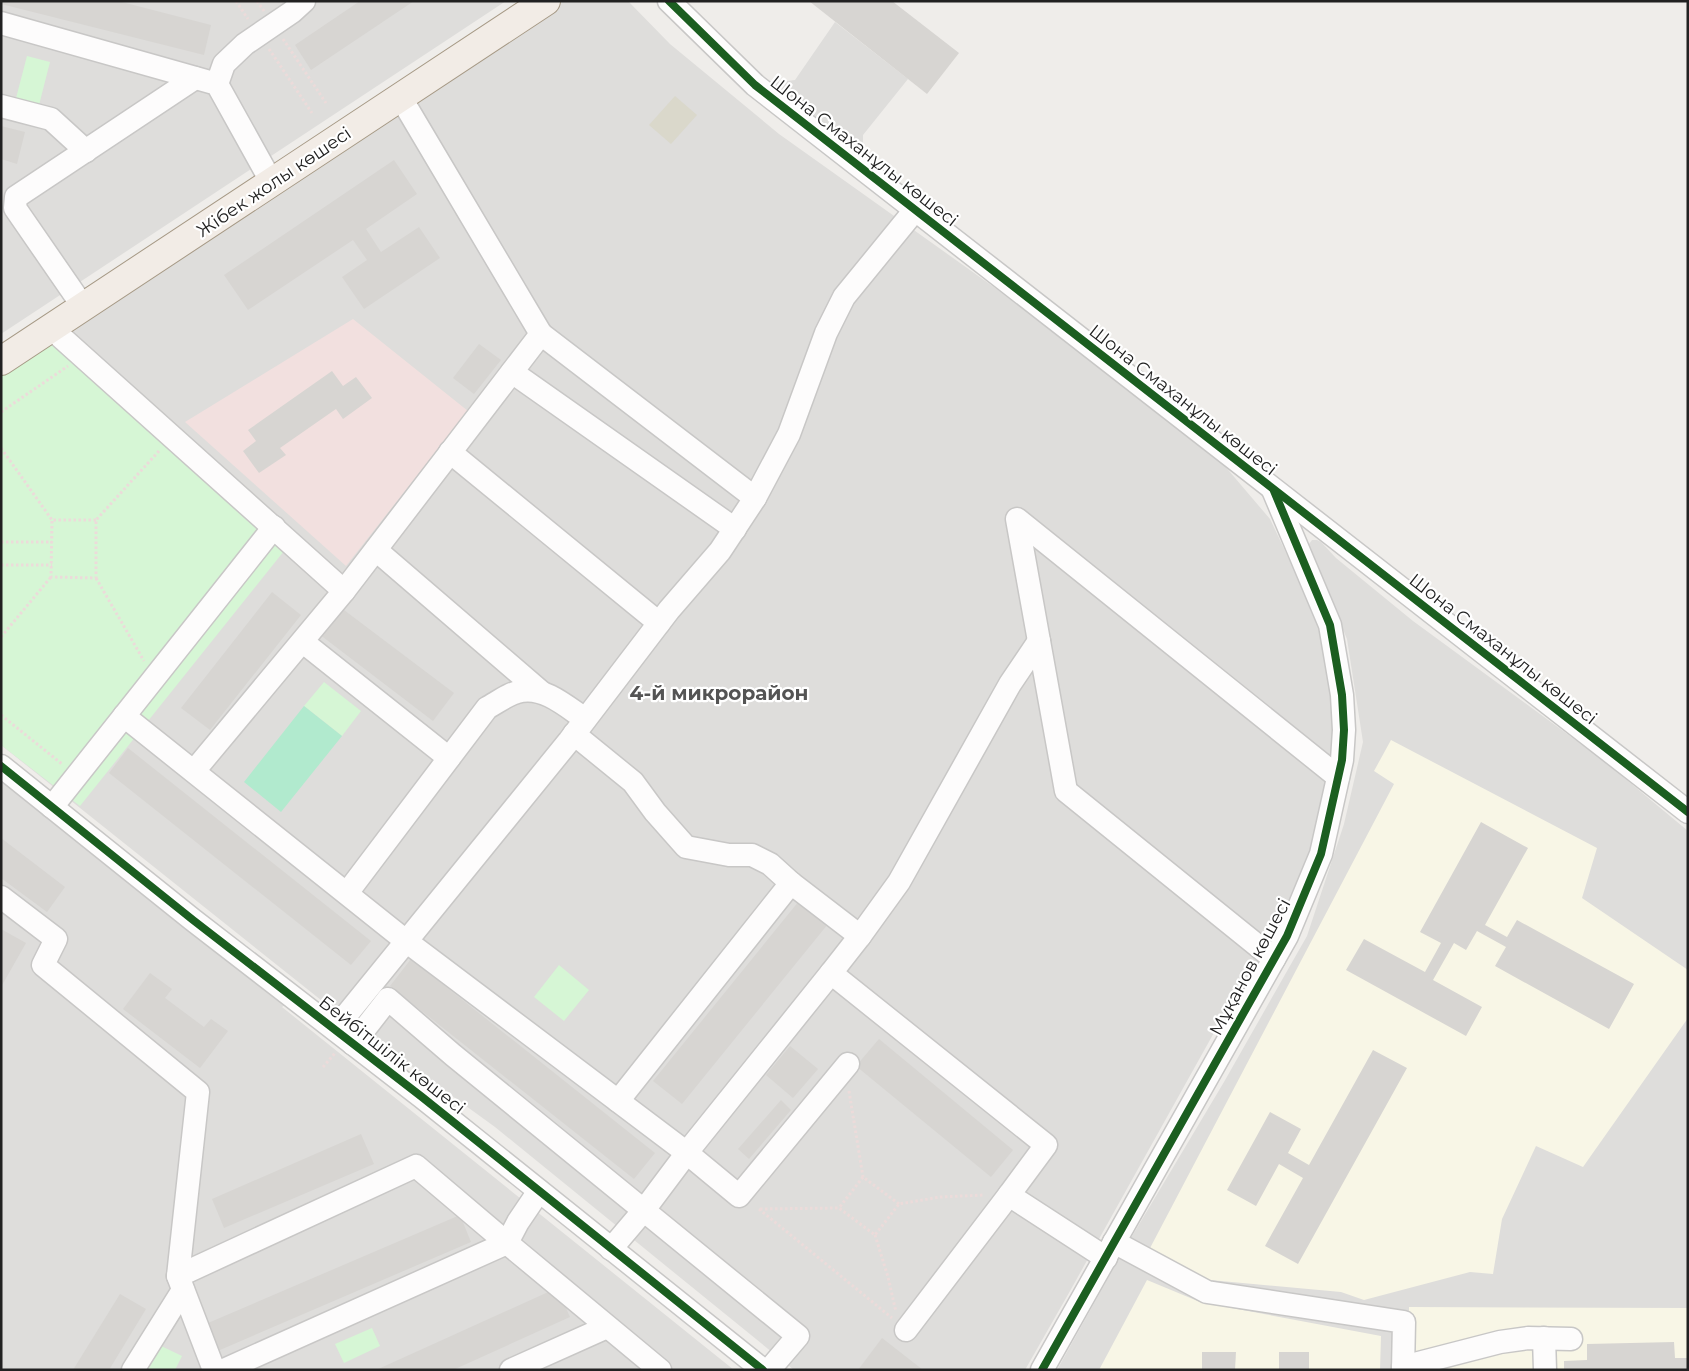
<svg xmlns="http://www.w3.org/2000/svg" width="1689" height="1371" viewBox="0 0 1689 1371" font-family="Montserrat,sans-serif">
	<rect width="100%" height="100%" fill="#efedea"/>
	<g fill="#dedddb">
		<polygon points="1,1 506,1 1,334"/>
		<polygon points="562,1 628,1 670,44 779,134 998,290 1133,389 1218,458 1270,519 1316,616 1328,665 1336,714 1333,759 1312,853 1277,941 1235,995 1070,1291 1025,1370 794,1370 495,1127 331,1008 1,745 1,376 511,31"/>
		<polygon points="835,22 908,79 863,135 863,169 755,85 795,80"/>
		<polygon points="1312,540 1317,540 1321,542 1336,558 1413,621 1604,761 1688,831 1688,1370 1057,1370 1122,1253 1224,1082 1307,936 1344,824 1363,742 1347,639 1309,548 1309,544"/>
		<polygon points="1,781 196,937 199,925 294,998 282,1007 734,1370 1,1370"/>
	</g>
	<polygon fill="#f2e0df" points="353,319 468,411 346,566 185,422"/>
	<g fill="#f8f6e6">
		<polygon points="1391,740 1597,848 1582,898 1688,970 1688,1018 1583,1167 1536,1146 1502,1219 1493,1274 1470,1272 1364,1300 1341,1292 1210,1280 1149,1250 1394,784 1374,771"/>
		<polygon points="1147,1280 1200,1302 1381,1336 1380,1370 1099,1370"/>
		<polygon points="1409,1307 1688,1308 1688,1370 1409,1370"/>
	</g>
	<polygon fill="#dad8cb" points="675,96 697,115 671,144 649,125"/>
	<g fill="#d6f6d5">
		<polygon points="27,56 50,62 38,109 15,102"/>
		<polygon points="51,342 284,551 80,806 1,745 1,376"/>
		<polygon points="324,682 361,711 342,736 304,706"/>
		<polygon points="559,965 589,990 564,1021 534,997"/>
		<polygon points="372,1328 380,1346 344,1363 335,1344"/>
		<polygon points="157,1344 182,1356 175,1370 144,1370"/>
	</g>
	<polygon fill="#b1eace" points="304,706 342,736 281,812 244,782"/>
	<g fill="#d7d5d2">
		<polygon points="1,1 118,1 211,25 204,55 1,4"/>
		<polygon points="360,1 414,1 311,70 295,45"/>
		<polygon points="809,1 892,1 959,53 927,94"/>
		<polygon points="1,126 25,132 17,164 1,159"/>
		<polygon points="394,160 417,194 366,229 381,252 419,227 440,258 364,309 342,277 367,260 353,240 248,310 224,275"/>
		<polygon points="479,344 501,360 474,394 453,378"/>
		<polygon points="332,371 343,386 356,377 372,398 343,419 336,409 280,448 286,455 259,473 243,451 256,441 248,430"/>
		<polygon points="272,592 301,615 210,730 181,708"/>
		<polygon points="340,607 454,693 433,721 319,634"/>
		<polygon points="128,748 371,941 351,965 109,773"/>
		<polygon points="1481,822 1528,848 1485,925 1507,937 1517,920 1634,984 1609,1029 1495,966 1506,947 1477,931 1466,950 1454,943 1433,980 1482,1007 1466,1036 1346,970 1364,939 1425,972 1441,943 1420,932"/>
		<polygon points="1,838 65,887 47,912 1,878"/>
		<polygon points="799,901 828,924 682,1104 653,1081"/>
		<polygon points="1,929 26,943 1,987"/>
		<polygon points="411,959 655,1153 634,1179 390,986"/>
		<polygon points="150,973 172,989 165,998 204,1027 211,1019 228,1031 200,1068 123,1009"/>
		<polygon points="879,1039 1013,1150 991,1177 856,1066"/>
		<polygon points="790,1046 818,1069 793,1098 766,1075"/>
		<polygon points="1373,1050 1407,1068 1298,1264 1265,1246 1303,1178 1279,1164 1256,1206 1227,1190 1270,1112 1301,1129 1288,1153 1309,1165"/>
		<polygon points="781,1100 791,1110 749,1159 738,1149"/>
		<polygon points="361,1134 374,1164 224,1228 212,1199"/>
		<polygon points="460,1215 471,1242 213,1353 201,1326"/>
		<polygon points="557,1288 570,1317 453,1370 376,1370"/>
		<polygon points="120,1294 146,1309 109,1370 73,1370"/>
		<polygon points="882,1338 923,1370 858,1370"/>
		<polygon points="1674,1342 1675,1358 1688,1358 1688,1370 1564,1370 1564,1361 1587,1360 1587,1344"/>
		<polygon points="1202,1352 1236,1352 1235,1370 1202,1370"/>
		<rect x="1279" y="1352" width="30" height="18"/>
	</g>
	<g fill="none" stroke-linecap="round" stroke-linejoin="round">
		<defs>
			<g id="minor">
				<polyline points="669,1 755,85 1688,812"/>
				<polyline points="1,23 217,84 272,183"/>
				<polyline points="217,84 224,64 245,44 292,12 304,1"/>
				<polyline points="401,98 541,334"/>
				<polyline points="1,106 51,119 86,151"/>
				<polyline points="84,308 15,208 16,197 195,78"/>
				<polyline points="52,329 344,591 194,771"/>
				<polyline points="512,372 735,529"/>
				<polyline points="450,452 659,623"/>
				<polyline points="376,550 540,691"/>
				<polyline points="344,591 541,334 755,498"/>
				<polyline points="303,642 449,758"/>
				<polyline points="124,716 406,941 687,1153 739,1196 848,1064"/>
				<polyline points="574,734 633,782 655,812 686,847 729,855 752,855 770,864 791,883"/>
				<polyline points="1,766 193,920 422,1097 763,1370"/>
				<polyline points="52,807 274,527"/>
				<path d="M347 893 487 708C498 702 509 693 522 691 545 687 567 707 585 719"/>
				<polyline points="1,897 56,939 43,965 198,1092 178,1276 214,1370"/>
				<polyline points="860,936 899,882 1010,684 1039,641"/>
				<polyline points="1274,959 1066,791 1017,519 1338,777"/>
				<polyline points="335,1029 569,741 669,610 720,551 755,498 789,434 826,333 844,297 915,210"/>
				<polyline points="353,1044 388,999 453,1055 798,1336 769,1370"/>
				<polyline points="618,1101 791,883 860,936 831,973"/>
				<polyline points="539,1191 518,1222 507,1243 660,1370"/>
				<polyline points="1114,1242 1207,1292 1404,1322 1403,1370"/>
				<polyline points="611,1249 644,1210 692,1146 831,973 1046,1145 1009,1195 1106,1258"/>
				<polyline points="178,1276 416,1166 507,1243 224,1370"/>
				<polyline points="906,1330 1009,1195"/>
				<polyline points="1544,1338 1545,1370"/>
				<polyline points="1403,1367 1500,1342 1528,1338 1571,1339"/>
				<polyline points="133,1370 183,1290"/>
				<polyline points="511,1370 607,1327"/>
				<polyline points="1042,1370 1287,936 1321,854 1342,760 1344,730 1342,695 1330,625 1273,490"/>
			</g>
			<polyline id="major" points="1,361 546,1"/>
		</defs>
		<use href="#minor" stroke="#c8c7c6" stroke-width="25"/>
		<use href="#major" stroke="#a69985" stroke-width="30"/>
		<g stroke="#ecdbda" stroke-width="3" stroke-dasharray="2.5 2.5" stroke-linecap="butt">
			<polyline points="236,1 248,19"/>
			<polyline points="257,1 264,11"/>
			<polyline points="283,39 326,103"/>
			<polyline points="269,49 312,113"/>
			<polyline points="1,412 68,366"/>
			<polyline points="1,448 52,520"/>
			<polyline points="96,520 52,520 51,577 96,578 96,520 159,451"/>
			<polyline points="1,542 52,542"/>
			<polyline points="1,565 52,565"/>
			<polyline points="96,578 144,661"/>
			<polyline points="1,637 51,577"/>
			<polyline points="1,715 62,764"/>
			<polyline points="323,1067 336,1052"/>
			<polyline points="849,1091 863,1177"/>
			<polyline points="899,1204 863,1177 839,1208 875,1235 899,1204 940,1197 985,1195"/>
			<polyline points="759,1209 892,1318"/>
			<polyline points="760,1209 839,1208"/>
			<polyline points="875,1235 888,1277 896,1312"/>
		</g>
		<use href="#minor" stroke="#fdfcfc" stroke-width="22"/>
		<use href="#major" stroke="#f2ece6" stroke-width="28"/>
		<defs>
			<g id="cycleway">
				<polyline points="669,1 755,85 1688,812"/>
				<polyline points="1,766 193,920 422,1097 763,1370"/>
				<polyline points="1042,1370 1287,936 1321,854 1342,760 1344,730 1342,695 1330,625 1274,491"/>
			</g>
		</defs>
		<use href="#cycleway" stroke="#fff" stroke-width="11"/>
		<use href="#cycleway" stroke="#1b5e20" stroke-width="8"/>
	</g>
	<g text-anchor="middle" stroke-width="4.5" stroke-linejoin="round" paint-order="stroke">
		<g font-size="18" fill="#212121" stroke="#fff">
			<text transform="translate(864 151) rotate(38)" y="6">Шона Смаханұлы көшесі</text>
			<text transform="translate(274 182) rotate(-34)" y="6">Жібек жолы көшесі</text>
			<text transform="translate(1183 400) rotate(38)" y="6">Шона Смаханұлы көшесі</text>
			<text transform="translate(1503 649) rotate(38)" y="6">Шона Смаханұлы көшесі</text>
			<text transform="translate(1250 967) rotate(-62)" y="6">Мұқанов көшесі</text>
			<text transform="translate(392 1055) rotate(38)" y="6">Бейбітшілік көшесі</text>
		</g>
		<g font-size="20" font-weight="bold" fill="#545454" stroke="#fff">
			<text x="719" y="700">4-й микрорайон</text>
		</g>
	</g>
	<rect width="1689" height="1371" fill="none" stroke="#212121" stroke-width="5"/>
</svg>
